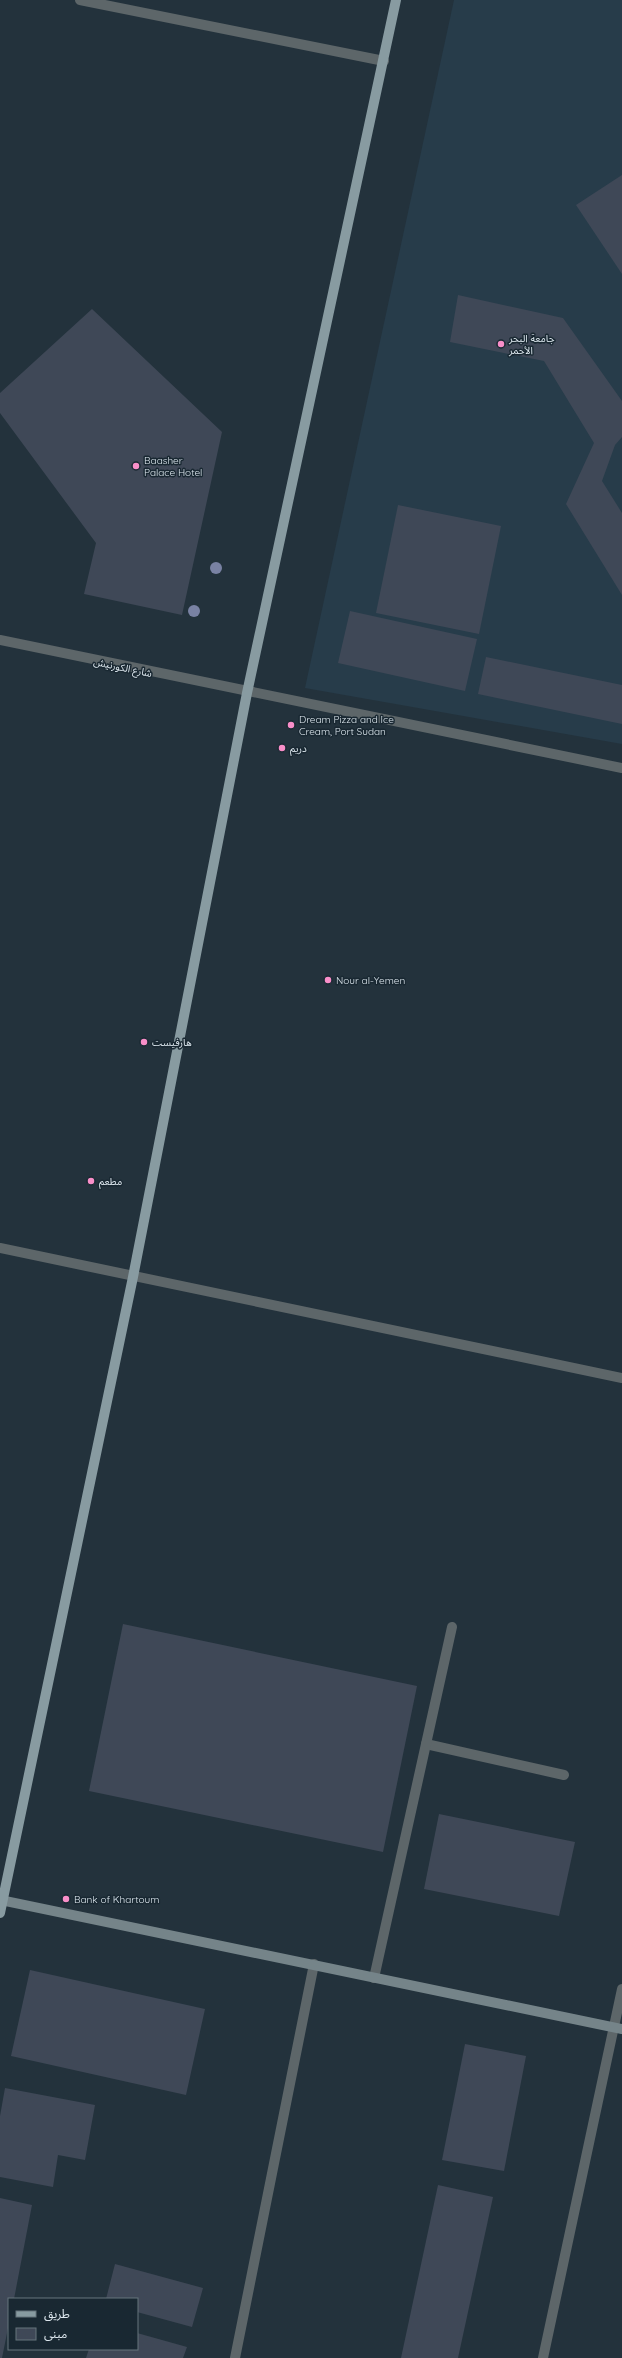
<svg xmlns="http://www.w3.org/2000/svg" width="622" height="2358" viewBox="0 0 622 2358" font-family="Quicksand,'Noto Sans Arabic',sans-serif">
	<rect width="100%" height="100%" fill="#23323c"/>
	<polygon fill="#273c4a" points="454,0 622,0 622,744 305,688"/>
	<g fill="#3f4857">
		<polygon points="622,175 622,274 576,205"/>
		<polygon points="458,295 563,318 622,401 622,437 615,445 602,481 622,513 622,595 566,504 594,443 544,361 450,342"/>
		<polygon points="92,309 222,432 182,615 84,594 96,543 0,413 0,393"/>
		<polygon points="398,505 501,526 479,634 376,613"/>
		<polygon points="350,611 477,639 465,691 338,663"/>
		<polygon points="486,657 622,685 622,724 478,694"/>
		<polygon points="123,1624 417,1686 383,1852 89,1791"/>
		<polygon points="439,1814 575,1842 559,1916 424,1889"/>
		<polygon points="30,1970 205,2009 186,2095 11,2056"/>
		<polygon points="465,2044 526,2056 504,2171 442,2160"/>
		<polygon points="5,2088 95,2105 85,2160 58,2155 53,2187 0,2177 0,2116"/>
		<polygon points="438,2185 493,2197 458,2358 401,2358"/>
		<polygon points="0,2198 32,2205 14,2299 9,2299 9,2323 2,2358 0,2358"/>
		<polygon points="115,2264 203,2288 192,2327 137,2312 137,2299 106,2299"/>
		<polygon points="137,2333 187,2347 183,2358 86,2358 89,2349 137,2349"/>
	</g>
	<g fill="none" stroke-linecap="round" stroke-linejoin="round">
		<g stroke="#5d6669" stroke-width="10">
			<polyline points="426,1744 564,1775"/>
			<polyline points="374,1978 452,1627"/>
		</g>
		<g stroke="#5d6669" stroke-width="10">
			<polyline points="80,0 384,61"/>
			<polyline points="0,640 622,768"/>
			<polyline points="0,1248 622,1378"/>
			<polyline points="235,2358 314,1964"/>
			<polyline points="543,2358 622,1989"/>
		</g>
		<polyline stroke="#758489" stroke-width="10" points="0,1900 622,2029"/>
		<polyline stroke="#889ba1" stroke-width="10" points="0,1913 133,1277 247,693 396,0"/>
	</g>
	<g fill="#7982a3">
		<circle cx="216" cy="568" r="6"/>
		<circle cx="194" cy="611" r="6"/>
	</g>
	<g fill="#f98fc9" stroke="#192832" stroke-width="1.5">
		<circle cx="501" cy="344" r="4"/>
		<circle cx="136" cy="466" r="4"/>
		<circle cx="291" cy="725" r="4"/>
		<circle cx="282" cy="748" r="4"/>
		<circle cx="328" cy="980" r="4"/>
		<circle cx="144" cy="1042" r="4"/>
		<circle cx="91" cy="1181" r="4"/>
		<circle cx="66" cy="1899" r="4"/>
	</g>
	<g text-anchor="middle" stroke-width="3" stroke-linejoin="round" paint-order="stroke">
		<g font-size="10" fill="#dde7ee" stroke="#192832" text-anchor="start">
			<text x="509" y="342">جامعة البحر<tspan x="509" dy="12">الأحمر</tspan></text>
			<text x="144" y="464">Baasher<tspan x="144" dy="12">Palace Hotel</tspan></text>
			<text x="299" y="723">Dream Pizza and Ice<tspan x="299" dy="12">Cream, Port Sudan</tspan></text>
			<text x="290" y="752">دريم</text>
			<text x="336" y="984">Nour al-Yemen</text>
			<text x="152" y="1046">هارفيست</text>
			<text x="99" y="1185">مطعم</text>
			<text x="74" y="1903">Bank of Khartoum</text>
		</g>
		<g font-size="10" fill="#dde7ee" stroke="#192832">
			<text transform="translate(123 667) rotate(12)" y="4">شارع الكورنيش</text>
		</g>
	</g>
	<rect x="8" y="2298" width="130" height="52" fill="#192832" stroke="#67747d"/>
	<rect x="16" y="2311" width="20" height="6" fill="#889ba1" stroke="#67747d"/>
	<text x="44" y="2318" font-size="12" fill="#dde7ee">طريق</text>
	<rect x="16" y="2328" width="20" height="12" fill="#3f4857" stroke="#67747d"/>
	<text x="44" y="2338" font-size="12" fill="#dde7ee">مبنى</text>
</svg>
